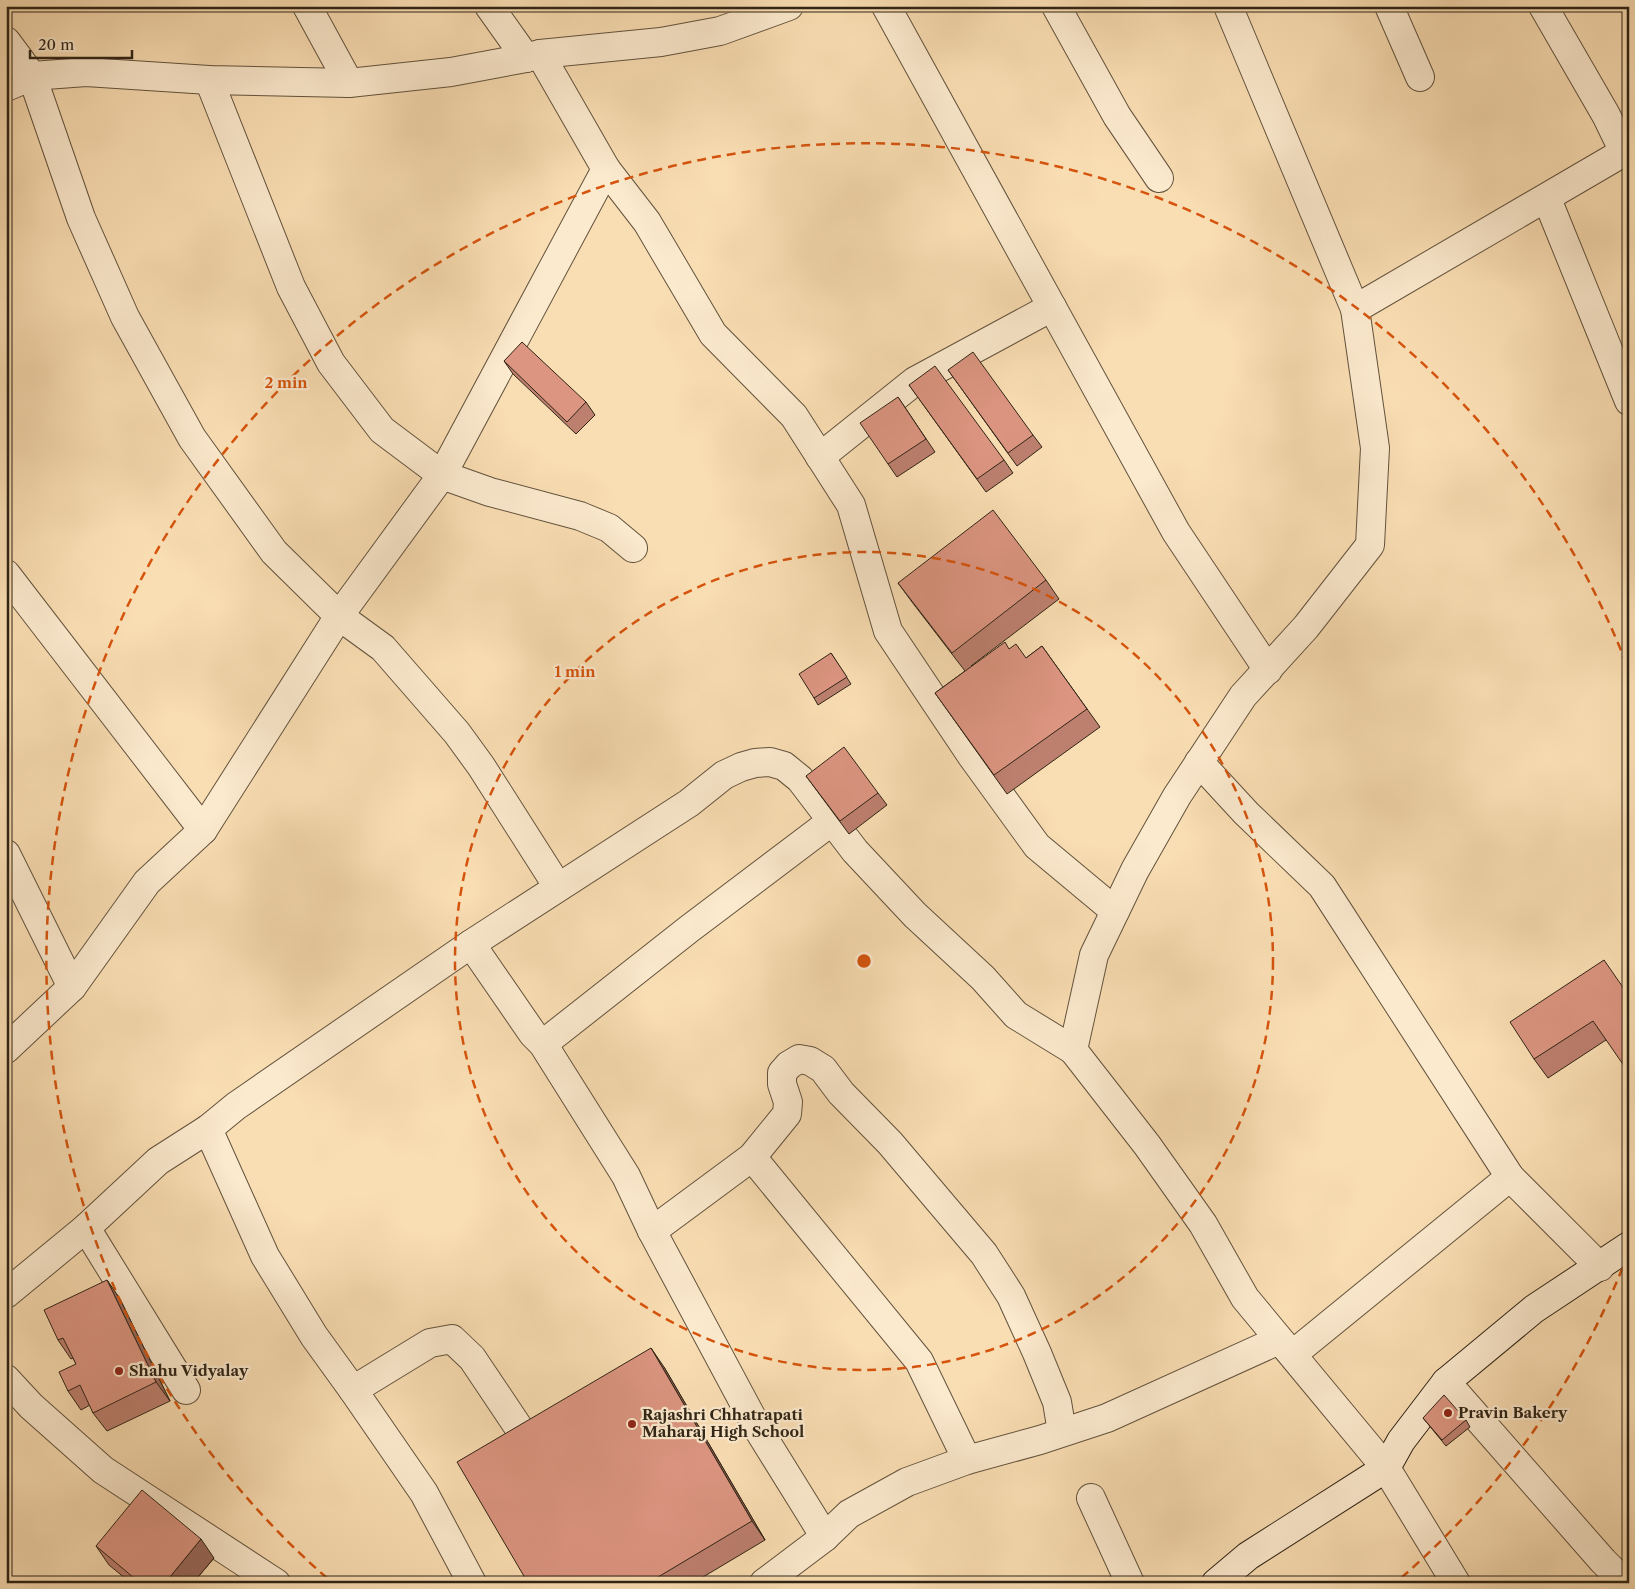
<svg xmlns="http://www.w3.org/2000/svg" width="1635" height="1589" viewBox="0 0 1635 1589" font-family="'Libre Caslon Text',serif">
	<rect width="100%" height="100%" fill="#fadeb3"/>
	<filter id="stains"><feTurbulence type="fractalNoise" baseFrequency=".004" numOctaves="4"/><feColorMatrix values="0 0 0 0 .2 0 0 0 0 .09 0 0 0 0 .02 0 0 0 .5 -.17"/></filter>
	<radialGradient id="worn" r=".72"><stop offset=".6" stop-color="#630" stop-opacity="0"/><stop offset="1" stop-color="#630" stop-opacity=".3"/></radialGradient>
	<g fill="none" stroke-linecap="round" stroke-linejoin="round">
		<defs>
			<g id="street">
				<polyline points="307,6 349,83"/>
				<polyline points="489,6 526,58"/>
				<polyline points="886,6 1176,532 1268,670"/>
				<polyline points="1056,6 1117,116 1159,178"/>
				<polyline points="1228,6 1355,309"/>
				<polyline points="1389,6 1420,77"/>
				<polyline points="6,41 32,76 86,72 209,80 349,83 451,72 526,58 540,54 661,42 720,31 789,6"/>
				<polyline points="209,80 291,287 331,363 382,430 442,475 490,492 580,516 609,528 633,548"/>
				<polyline points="6,87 32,76 81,218 125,317 192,438 274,552 339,616 383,648 457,733 481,766 558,887"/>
				<polyline points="606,169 647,222 713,334 794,416 851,505 888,631 971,755 1037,846 1115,911"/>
				<polyline points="1547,199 1629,401"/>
				<polyline points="820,457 915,381 1052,307"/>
				<polyline points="6,574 203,830"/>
				<polyline points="1199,762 1246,813 1322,886 1510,1177 1600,1267"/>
				<polyline points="6,854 72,987"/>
				<polyline points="471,944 533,1034 543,1044 626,1176 652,1231 758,1429 825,1537"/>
				<polyline points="543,1044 689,929 832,821"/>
				<polyline points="6,1049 72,987 147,882 203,830 339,616 442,475 606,169 540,54"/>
				<polyline points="208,1129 265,1256 314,1336 353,1390"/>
				<polyline points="752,1157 919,1361 967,1460"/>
				<polyline points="86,1228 186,1390"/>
				<polyline points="652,1231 752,1157 787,1114 788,1102 782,1084 782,1073 789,1065 799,1059 810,1061 823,1069 841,1093 890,1143 984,1254 1011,1296 1037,1353 1057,1402 1062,1432"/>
				<polyline points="6,1294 86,1228 158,1161 208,1129 236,1106 471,944 689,803 724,775 741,767 755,763 770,762 784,766 800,779 855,851 915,915 983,978 1016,1015 1073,1050"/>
				<polyline points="1293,1354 1510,1177"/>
				<polyline points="6,1379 31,1406 103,1470 276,1583"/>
				<polyline points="1446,1382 1603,1561 1625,1583"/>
				<polyline points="1091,1498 1130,1583"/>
				<polyline points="472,1583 424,1493 353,1390 430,1343 452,1339 472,1358 529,1443"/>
				<polyline points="764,1583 825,1537 849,1514 907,1482 967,1460 1040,1440 1107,1418 1279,1340"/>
				<polyline points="1456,1583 1386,1468 1245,1298 1203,1224 1147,1145 1073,1050 1094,955 1135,870 1177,796 1243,696 1306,627 1370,545 1375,448 1355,309 1624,152 1606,115 1543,6"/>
			</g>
			<polyline id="secondary" points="1216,1583 1248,1556 1386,1468 1401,1441 1446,1382 1534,1309 1629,1246"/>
		</defs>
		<use href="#street" stroke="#62523d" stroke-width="30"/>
		<use href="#secondary" stroke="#2f2416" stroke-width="30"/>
		<use href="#street" stroke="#fceace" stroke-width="28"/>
		<use href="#secondary" stroke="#fceace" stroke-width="28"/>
	</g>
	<g fill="#bd806f" stroke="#2f2416">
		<polygon points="6,65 12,79 6,82"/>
		<polygon points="504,361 586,402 595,415 576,434 513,374"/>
		<polygon points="948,370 1033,435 1042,447 1017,466"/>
		<polygon points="909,385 1004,460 1013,473 986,492"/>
		<polygon points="898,397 935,452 897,477 888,464"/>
		<polygon points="1046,580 1059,599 971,666 1010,649 1026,658 1042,646 1100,727 1007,794 935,693 965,671 912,602 898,583"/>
		<polygon points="831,653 851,684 818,705 814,698"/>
		<polygon points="806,776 878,793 887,805 849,834"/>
		<polygon points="1604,960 1606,1040 1548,1078 1534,1059"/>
		<polygon points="107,1280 120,1299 170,1401 107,1431 93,1413 90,1405 81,1410 68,1391 76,1364 73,1358 71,1359 58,1340"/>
		<polygon points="664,1367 765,1540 693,1583 528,1583"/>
		<polygon points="1423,1418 1466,1420 1470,1427 1446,1446"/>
		<polygon points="96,1546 214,1558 193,1583 131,1583 109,1565"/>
	</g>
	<g fill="#9a685a" stroke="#2f2416">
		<polygon points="6,65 12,79 8,73 6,69"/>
		<polygon points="107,1280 120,1299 170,1401 156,1382"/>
		<polygon points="651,1348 664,1367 765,1540 752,1521"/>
		<polygon points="201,1539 214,1558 193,1583 165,1583"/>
	</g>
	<g fill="#dc9581" stroke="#2f2416">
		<polygon points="522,342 586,402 567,422 504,361"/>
		<polygon points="973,352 1033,435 1008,453 948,370"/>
		<polygon points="935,366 1004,460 977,479 909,385"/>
		<polygon points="898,397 926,439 888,464 860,423"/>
		<polygon points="993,510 1046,580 952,653 898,583"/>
		<polygon points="1005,642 1009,649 1016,644 1026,658 1042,646 1087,709 994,775 935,693"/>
		<polygon points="831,653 847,677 814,698 799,674"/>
		<polygon points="844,747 878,793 840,821 806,776"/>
		<polygon points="1604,960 1629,996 1629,1073 1593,1021 1534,1059 1510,1022"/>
		<polygon points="107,1280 156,1382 93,1413 80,1385 68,1391 59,1372 76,1364 63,1338 58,1340 44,1310"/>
		<polygon points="651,1348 752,1521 648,1583 528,1583 457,1462"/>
		<polygon points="1444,1395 1466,1420 1442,1440 1423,1418"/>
		<polygon points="142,1490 201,1539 165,1583 140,1583 96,1546"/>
	</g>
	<g fill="none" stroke="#d6540d" stroke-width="2.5" stroke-dasharray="9 6">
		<circle cx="864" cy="961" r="409"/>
		<path d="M1628 1254A818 818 0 0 1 1401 1578M327 1578A818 818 0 1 1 1628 668"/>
	</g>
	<g fill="#8f2418" stroke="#fceace" stroke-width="2">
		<circle cx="119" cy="1371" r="5"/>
		<circle cx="1448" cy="1413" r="5"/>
		<circle cx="632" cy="1424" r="5"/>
	</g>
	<g text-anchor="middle" stroke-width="4.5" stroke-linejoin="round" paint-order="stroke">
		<g font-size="15" font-weight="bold" fill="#2f2416" stroke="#fceace" text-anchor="start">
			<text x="129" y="1376">Shahu Vidyalay</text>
			<text x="1458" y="1418">Pravin Bakery</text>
			<text x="642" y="1420">Rajashri Chhatrapati<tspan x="642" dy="17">Maharaj High School</tspan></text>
		</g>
	</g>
	<circle cx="864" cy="961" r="8" fill="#d6540d" stroke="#fceace" stroke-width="2.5"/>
	<g font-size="15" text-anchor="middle" font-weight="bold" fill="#d6540d" stroke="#fceace" stroke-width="4.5" stroke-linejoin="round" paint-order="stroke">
		<text x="286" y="388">2 min</text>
		<text x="575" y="677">1 min</text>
	</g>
	<rect width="1635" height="1589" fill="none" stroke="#fadeb3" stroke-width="25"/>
	<rect x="8" y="8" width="1620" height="1574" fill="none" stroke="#2f2416" stroke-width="2.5"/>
	<rect x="12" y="12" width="1610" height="1564" fill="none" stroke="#2f2416"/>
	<path d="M30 50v8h102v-8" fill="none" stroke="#2f2416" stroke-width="2.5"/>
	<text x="38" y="50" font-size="15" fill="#2f2416" stroke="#fceace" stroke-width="4" paint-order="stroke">20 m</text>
	<rect width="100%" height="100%" filter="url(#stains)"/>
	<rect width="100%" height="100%" fill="url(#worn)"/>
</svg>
